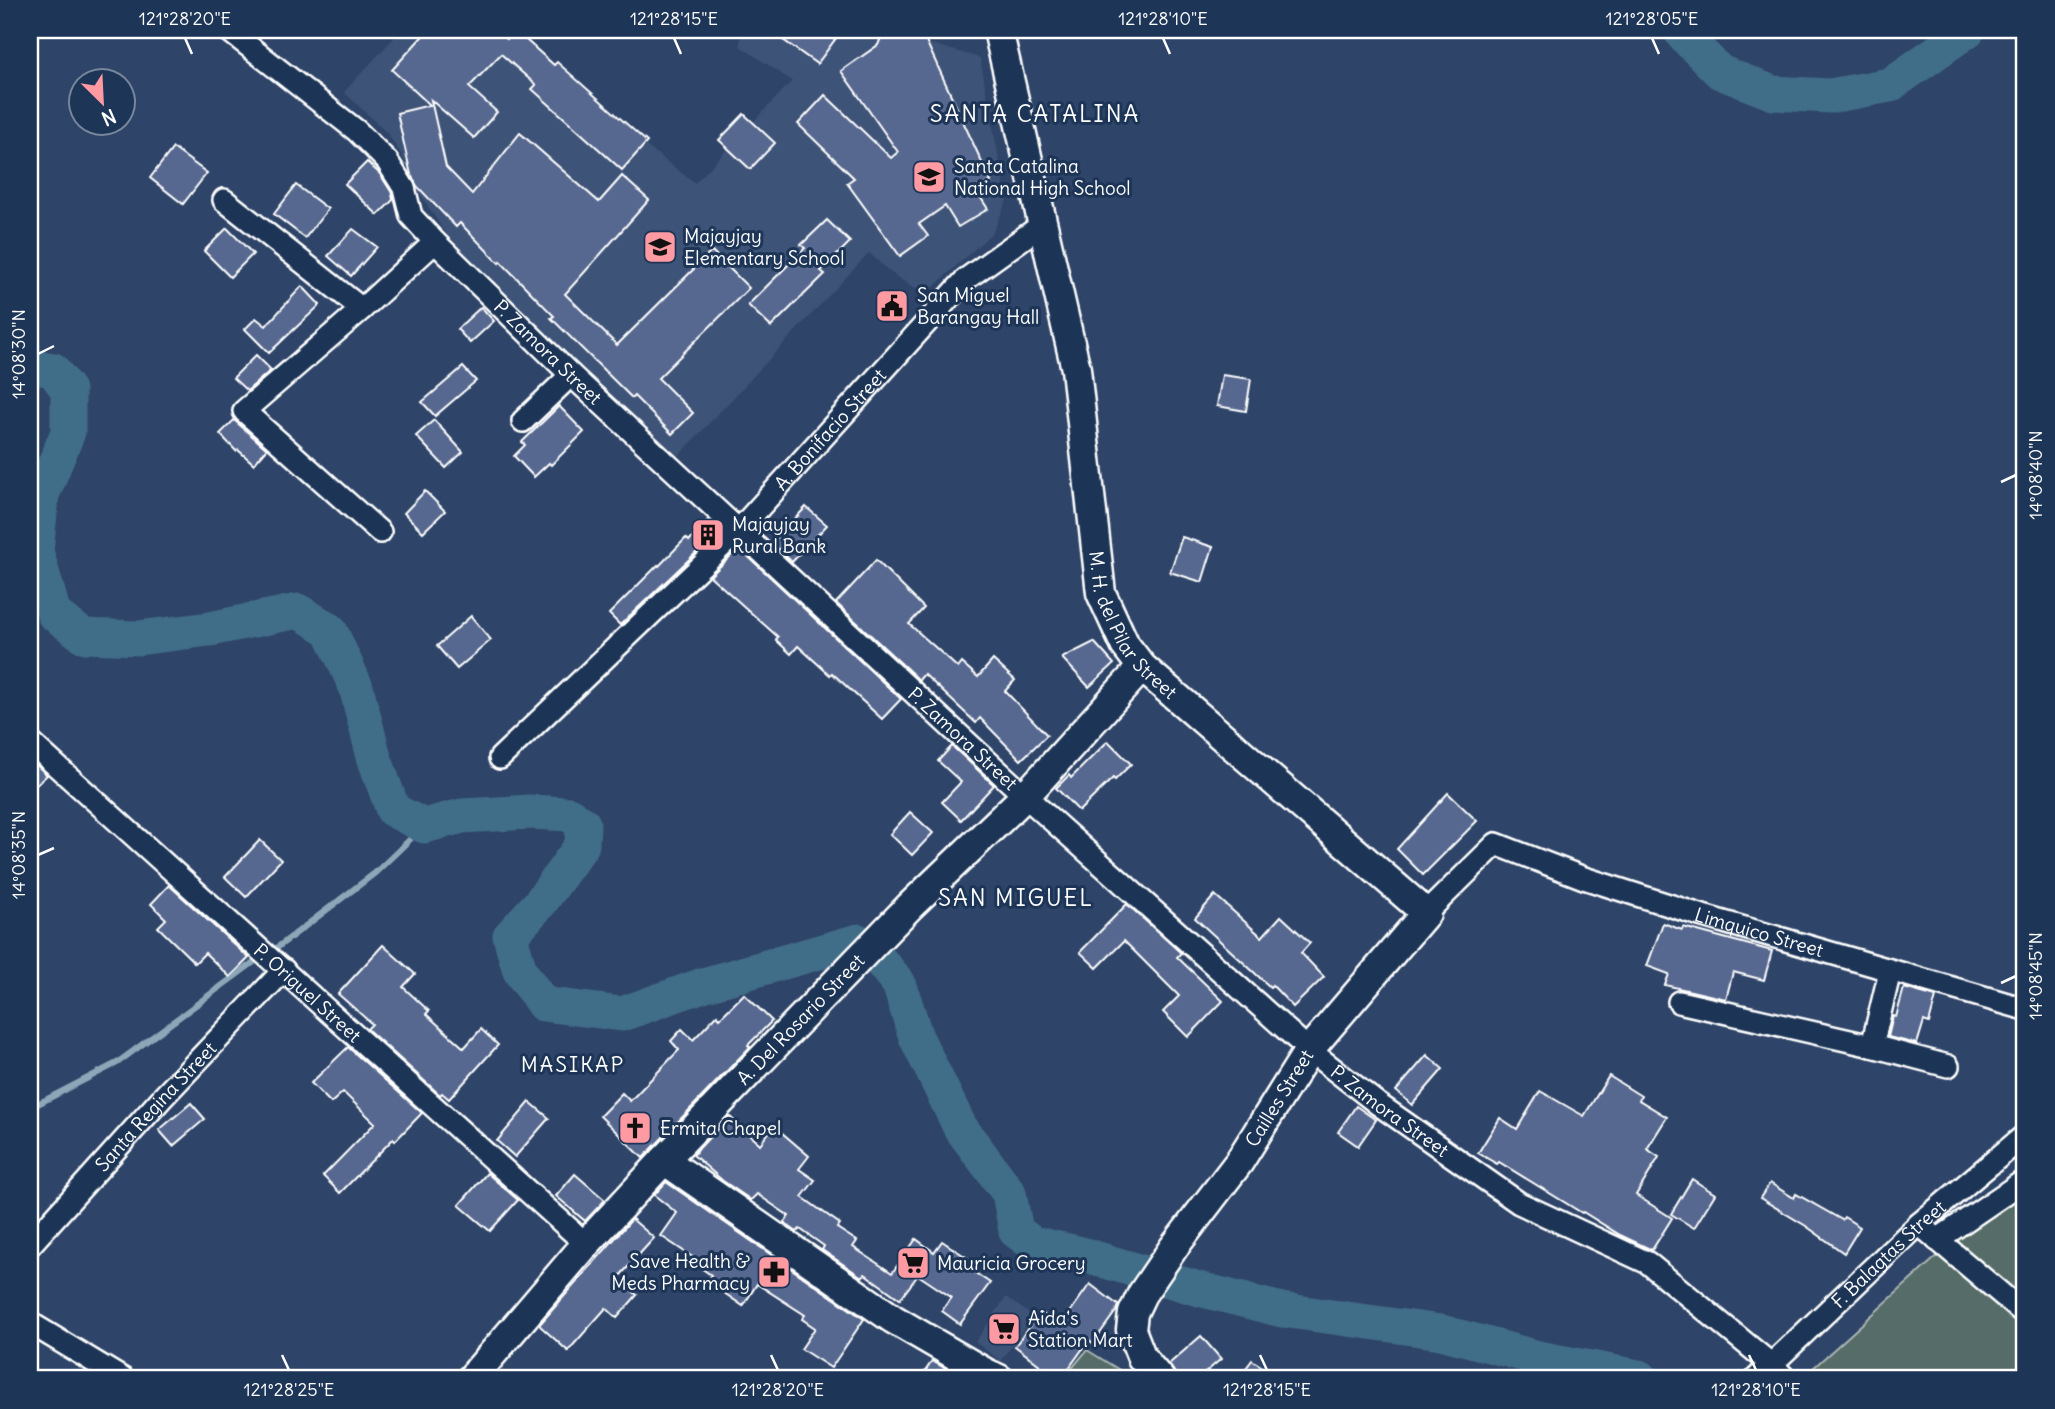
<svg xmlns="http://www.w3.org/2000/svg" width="2055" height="1409" viewBox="0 0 2055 1409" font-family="Delius,sans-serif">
	<rect width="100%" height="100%" fill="#2e4468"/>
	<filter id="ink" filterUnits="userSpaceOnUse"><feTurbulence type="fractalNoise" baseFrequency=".0143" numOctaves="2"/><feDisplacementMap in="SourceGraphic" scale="14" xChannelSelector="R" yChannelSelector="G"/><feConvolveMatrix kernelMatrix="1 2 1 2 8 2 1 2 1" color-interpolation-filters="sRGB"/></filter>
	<g filter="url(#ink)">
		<g fill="#3e5277">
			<polygon points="401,30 494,30 695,183 792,81 740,46 741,30 883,30 980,58 1007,201 993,232 925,295 891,273 869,253 672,463 451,242 420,194 401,154 387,133 344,92"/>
			<polygon points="1006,1297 1033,1316 1001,1361 975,1342"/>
		</g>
		<g fill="#566c67" stroke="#aab6b3" stroke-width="2">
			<polygon points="2025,1177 2025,1379 1801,1379"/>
			<polygon points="1087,1350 1134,1379 1063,1379"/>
		</g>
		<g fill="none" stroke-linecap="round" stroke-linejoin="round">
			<g stroke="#8da7b8" stroke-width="6">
				<polyline points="274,950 375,873 424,826"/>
				<polyline points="30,1108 117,1063 254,962"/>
			</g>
			<g stroke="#416d88" stroke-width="35">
				<polyline points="1680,30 1684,36 1720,72 1773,93 1830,96 1890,85 1968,30"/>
				<polyline points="30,366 53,370 68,390 68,432 42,495 36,551 54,614 84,636 138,638 210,629 298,611 330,630 356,687 374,757 393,810 424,826 462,816 529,812 569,814 583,824 582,845 540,903 510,936 520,971 543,1004 622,1014 703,985 858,941 877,957 899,984 916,1037 960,1127 1009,1193 1016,1231 1032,1243 1078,1253 1199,1289 1282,1310 1441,1332 1538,1358 1638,1377 1642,1379"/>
			</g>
		</g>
		<g fill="#56678f" stroke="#fff" stroke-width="2">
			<polygon points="428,30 496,30 507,39 515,30 554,65 557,62 647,142 622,170 532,89 536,85 501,54 469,87 497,112 474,138 431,100 446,167 472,194 520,133 599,202 622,176 649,200 565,294 617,345 712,251 749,288 658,378 693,413 672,434 634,396 632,398 551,318 554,316 500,261 499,263 460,223 456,227 417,186 411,175 397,113 430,105 392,70"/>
			<polygon points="769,30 842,30 817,64"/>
			<polygon points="884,30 921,30 991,182 975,189 988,209 958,227 945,206 919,224 928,236 900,256 847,183 854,178 798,124 825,95 891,158 898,152 841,71 878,45"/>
			<polygon points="744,114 775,143 750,169 719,140"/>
			<polygon points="173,148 207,173 183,204 150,178"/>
			<polygon points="367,162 380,174 392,193 393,200 378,215 345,184"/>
			<polygon points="296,185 328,209 305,238 274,214"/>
			<polygon points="827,220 850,242 821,271 825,274 771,327 748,305 805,248 801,245"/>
			<polygon points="227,228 253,254 230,277 204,251"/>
			<polygon points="353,229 377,247 351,276 328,256"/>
			<polygon points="302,286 320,305 269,353 245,329 256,318 266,326"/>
			<polygon points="481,307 494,321 470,343 457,329"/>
			<polygon points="256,355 271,370 247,391 233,378"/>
			<polygon points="463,367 476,381 435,416 422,402"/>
			<polygon points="1222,375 1251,379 1246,411 1217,406"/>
			<polygon points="559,406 584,432 551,465 549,463 534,477 514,456 525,445 522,442"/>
			<polygon points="234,420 267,449 254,464 238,450 236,451 220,434"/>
			<polygon points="434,420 463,452 446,468 416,436"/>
			<polygon points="425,491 445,511 423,532 404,513"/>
			<polygon points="806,507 827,525 792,562 772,543"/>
			<polygon points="708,520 719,531 620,625 609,614 658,565 659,566 686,538 689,541"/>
			<polygon points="1182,537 1213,547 1202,582 1170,572"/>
			<polygon points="739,548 901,699 882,719 832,673 830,675 798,646 791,654 776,640 778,637 710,576"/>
			<polygon points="876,560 924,608 909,624 936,648 958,668 962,663 978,677 993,660 1015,680 1005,691 1047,735 1021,760 980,718 976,723 924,674 919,680 836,603"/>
			<polygon points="471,616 491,640 457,669 437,646"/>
			<polygon points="1094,642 1114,664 1089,687 1062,658"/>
			<polygon points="1108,741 1131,764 1115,780 1113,778 1079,811 1056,788 1069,775 1071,778"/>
			<polygon points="952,746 994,785 961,820 942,802 961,782 938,761"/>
			<polygon points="30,759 47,775 30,791"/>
			<polygon points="1448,793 1477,821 1423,875 1397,849"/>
			<polygon points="910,812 933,833 912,855 890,834"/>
			<polygon points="260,840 281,860 246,897 225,877"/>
			<polygon points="169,885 249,958 230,977 205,953 195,963 158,927 166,919 151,904"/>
			<polygon points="1215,895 1262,937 1281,916 1310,943 1301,953 1324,977 1293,1007 1272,985 1270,987 1195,918"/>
			<polygon points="1127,904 1181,953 1177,957 1223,1001 1188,1037 1163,1012 1179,996 1124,941 1097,968 1080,952"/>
			<polygon points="1663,923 1682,930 1683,927 1772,951 1764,980 1733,972 1726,999 1665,985 1669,974 1647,966"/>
			<polygon points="383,945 415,974 403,987 429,1011 426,1014 464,1048 481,1029 498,1045 449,1099 442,1093 440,1095 367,1029 372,1024 338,994"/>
			<polygon points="1904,988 1936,997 1929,1023 1924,1021 1917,1044 1888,1037 1893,1016 1896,1017"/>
			<polygon points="744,994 772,1021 748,1045 750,1047 643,1158 600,1116 622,1093 630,1101 679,1050 671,1041 682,1029 693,1040 717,1015 720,1018"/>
			<polygon points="348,1047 422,1113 395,1141 393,1139 340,1193 323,1176 375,1123 343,1092 331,1103 311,1083"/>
			<polygon points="1427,1055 1443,1069 1412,1105 1396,1091"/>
			<polygon points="1609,1076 1641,1096 1639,1100 1667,1117 1647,1149 1659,1157 1636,1195 1672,1218 1652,1250 1620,1235 1583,1212 1582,1213 1499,1162 1497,1164 1478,1153 1500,1118 1517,1129 1540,1091 1584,1116"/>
			<polygon points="530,1102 549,1118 515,1157 497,1141"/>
			<polygon points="191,1103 205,1119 173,1146 159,1130"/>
			<polygon points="1356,1106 1376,1120 1358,1146 1338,1132"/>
			<polygon points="729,1116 760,1144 774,1126 809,1156 799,1169 815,1180 802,1197 840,1224 837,1228 857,1241 853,1247 892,1273 916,1239 934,1252 942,1241 975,1263 971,1270 990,1283 960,1324 942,1311 951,1297 918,1275 900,1299 865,1274 862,1277 822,1250 824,1246 800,1229 797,1232 784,1223 789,1216 757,1194 751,1200 723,1181 693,1155"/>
			<polygon points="487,1173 518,1200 490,1231 459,1205"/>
			<polygon points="575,1174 605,1200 585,1221 556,1196"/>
			<polygon points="1692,1179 1715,1194 1694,1228 1671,1214"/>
			<polygon points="666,1182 864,1319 831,1368 801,1349 815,1328 802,1319 805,1315 757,1284 743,1306 707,1281 711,1275 698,1266 700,1262 661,1236 677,1213 654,1195"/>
			<polygon points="1770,1183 1794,1198 1796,1194 1842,1220 1844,1217 1860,1227 1844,1253 1806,1226 1760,1198"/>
			<polygon points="632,1219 654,1238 618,1278 637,1295 617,1318 606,1308 568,1351 539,1325"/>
			<polygon points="1090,1284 1118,1305 1116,1311 1093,1343 1089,1340 1061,1379 1058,1379 1015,1346 1040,1312 1060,1326"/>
			<polygon points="1201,1336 1221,1359 1198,1379 1176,1379 1176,1375 1169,1364"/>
			<polygon points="1252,1360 1280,1379 1238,1379"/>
			<polygon points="932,1361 964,1379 920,1379"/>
		</g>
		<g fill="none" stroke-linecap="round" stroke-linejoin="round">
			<defs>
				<g id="minor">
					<path id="s1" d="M228 30 357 131 387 161 404 188 411 216 435 242 571 375 1025 796 1309 1050 1378 1104 1519 1203 1648 1263 1772 1365 1786 1379"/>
					<polyline points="224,200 362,309"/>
					<polyline points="523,421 571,375"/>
					<polyline points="380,532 244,411 362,309 435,242"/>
					<path id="s2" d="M30 742 586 1244"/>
					<path id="s3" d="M500 758 738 531 966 279 1043 224"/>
					<path id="s4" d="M1426 913 1496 844 1584 878 1703 916 2025 1009"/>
					<polyline points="1679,1002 1872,1046 1890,971"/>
					<polyline points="1872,1046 1948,1066"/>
					<polyline points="1919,1224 2025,1314"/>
					<polyline points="1937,1240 2025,1180"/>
					<path id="s5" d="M30 1245 162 1098 284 970"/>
					<polyline points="30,1323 123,1379"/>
					<path id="s6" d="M1756 1379 1919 1224 2025 1135"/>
				</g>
				<g id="major">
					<path id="s7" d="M998 30 1076 369 1101 593 1125 645 1142 667 1426 913 1309 1050 1239 1162 1174 1247 1142 1294 1133 1313 1131 1330 1142 1358 1160 1379"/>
					<polyline points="664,1160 893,1319 986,1373 999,1379"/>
					<path id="s8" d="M471 1379 586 1244 664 1160 909 907 1025 796 1142 667"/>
				</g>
			</defs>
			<use href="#minor" stroke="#fff" stroke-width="26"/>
			<use href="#major" stroke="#fff" stroke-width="33"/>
			<use href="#minor" stroke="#1d3557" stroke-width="21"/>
			<use href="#major" stroke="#1d3557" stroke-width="28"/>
		</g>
	</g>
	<path fill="none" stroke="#fff" stroke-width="2.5" d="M185 38 192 54M674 38 681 54M1163 38 1170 54M1652 38 1659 54M38 354 54 346M2001 482 2016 475M38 855 54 848M2001 983 2016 976M282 1355 289 1370M771 1355 778 1370M1260 1355 1267 1370M1749 1355 1756 1370"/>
	<defs>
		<symbol id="school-square" viewBox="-11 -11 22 22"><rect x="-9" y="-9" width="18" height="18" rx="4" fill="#ff9aa2" stroke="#1d3557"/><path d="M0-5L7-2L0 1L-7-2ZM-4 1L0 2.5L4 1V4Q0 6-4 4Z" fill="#111"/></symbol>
		<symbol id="civic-square" viewBox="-11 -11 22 22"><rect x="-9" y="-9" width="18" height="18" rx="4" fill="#ff9aa2" stroke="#1d3557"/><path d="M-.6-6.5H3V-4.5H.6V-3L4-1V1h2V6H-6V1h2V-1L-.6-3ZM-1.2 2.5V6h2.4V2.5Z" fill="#111"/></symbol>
		<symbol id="building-square" viewBox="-11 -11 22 22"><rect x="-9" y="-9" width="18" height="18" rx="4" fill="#ff9aa2" stroke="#1d3557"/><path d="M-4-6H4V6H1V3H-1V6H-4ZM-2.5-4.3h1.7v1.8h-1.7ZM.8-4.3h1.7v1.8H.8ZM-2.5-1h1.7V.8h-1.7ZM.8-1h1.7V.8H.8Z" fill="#111"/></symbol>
		<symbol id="church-square" viewBox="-11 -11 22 22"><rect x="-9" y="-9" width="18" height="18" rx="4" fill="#ff9aa2" stroke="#1d3557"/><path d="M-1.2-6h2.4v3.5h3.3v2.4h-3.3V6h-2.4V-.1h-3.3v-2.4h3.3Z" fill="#111"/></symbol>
		<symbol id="supermarket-square" viewBox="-11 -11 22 22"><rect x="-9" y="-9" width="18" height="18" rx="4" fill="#ff9aa2" stroke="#1d3557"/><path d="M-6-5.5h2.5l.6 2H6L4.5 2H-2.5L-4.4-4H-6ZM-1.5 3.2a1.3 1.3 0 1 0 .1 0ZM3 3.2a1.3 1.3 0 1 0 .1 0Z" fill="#111"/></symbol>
		<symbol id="pharmacy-square" viewBox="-11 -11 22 22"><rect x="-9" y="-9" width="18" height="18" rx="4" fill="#ff9aa2" stroke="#1d3557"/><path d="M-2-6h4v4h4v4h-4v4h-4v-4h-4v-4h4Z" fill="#111"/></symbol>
	</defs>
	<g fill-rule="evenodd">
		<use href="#school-square" x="910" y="158" width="38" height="38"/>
		<use href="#school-square" x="641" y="228" width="38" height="38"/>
		<use href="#civic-square" x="873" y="287" width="38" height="38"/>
		<use href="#building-square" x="689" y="516" width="38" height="38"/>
		<use href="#church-square" x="616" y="1109" width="38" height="38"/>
		<use href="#supermarket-square" x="894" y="1244" width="38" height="38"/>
		<use href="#pharmacy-square" x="755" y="1253" width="38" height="38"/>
		<use href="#supermarket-square" x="985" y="1310" width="38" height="38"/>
	</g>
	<g text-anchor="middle" stroke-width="6" stroke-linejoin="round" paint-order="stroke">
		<g font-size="19" fill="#fff" stroke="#1d3557" text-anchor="start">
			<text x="954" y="173">Santa Catalina<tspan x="954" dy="22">National High School</tspan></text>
			<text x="684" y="243">Majayjay<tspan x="684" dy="22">Elementary School</tspan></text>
			<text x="917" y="302">San Miguel<tspan x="917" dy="22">Barangay Hall</tspan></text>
			<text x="732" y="531">Majayjay<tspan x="732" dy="22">Rural Bank</tspan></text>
			<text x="660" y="1135">Ermita Chapel</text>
			<text x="750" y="1268" text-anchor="end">Save Health &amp;<tspan x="750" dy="22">Meds Pharmacy</tspan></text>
			<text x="937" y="1270">Mauricia Grocery</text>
			<text x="1028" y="1325">Aida's<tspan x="1028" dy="22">Station Mart</tspan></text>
		</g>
		<g font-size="19" fill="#fff" stroke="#1d3557">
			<text dy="7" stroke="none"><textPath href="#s1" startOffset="460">P. Zamora Street</textPath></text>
			<text dy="7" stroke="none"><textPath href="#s3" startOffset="466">A. Bonifacio Street</textPath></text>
			<text dy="7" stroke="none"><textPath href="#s7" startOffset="616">M. H. del Pilar Street</textPath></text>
			<text dy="7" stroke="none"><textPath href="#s1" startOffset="1027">P. Zamora Street</textPath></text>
			<text dy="7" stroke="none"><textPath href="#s4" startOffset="376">Limquico Street</textPath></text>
			<text dy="7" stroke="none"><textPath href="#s2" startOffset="374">P. Origuel Street</textPath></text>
			<text dy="7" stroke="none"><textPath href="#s8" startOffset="488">A. Del Rosario Street</textPath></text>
			<text transform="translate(1279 1098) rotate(-58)" y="7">Cailles Street</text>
			<text dy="7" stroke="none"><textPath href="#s5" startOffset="187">Santa Regina Street</textPath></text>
			<text dy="7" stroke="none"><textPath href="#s1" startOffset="1594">P. Zamora Street</textPath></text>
			<text dy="7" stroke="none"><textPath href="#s6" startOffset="182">F. Balagtas Street</textPath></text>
		</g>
		<g font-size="21" letter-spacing="2" fill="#fff" stroke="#1d3557">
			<text x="573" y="1072">MASIKAP</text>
		</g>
		<g font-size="23" letter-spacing="2" fill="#fff" stroke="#1d3557">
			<text x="1035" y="122">SANTA CATALINA</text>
			<text x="1016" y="906">SAN MIGUEL</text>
		</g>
	</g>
	<rect width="2055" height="1409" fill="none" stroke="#1d3557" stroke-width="77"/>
	<g transform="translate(102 102) rotate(156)"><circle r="33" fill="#1d3557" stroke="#77869a" stroke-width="2"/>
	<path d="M0-5L12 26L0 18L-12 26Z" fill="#ff9aa2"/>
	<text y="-10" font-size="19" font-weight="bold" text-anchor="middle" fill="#ffffff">N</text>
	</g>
	<rect x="38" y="38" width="1978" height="1332" fill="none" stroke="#fff" stroke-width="2.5"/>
	<g font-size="18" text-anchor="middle" fill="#fff">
		<text x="185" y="25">121°28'20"E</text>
		<text x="674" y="25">121°28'15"E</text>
		<text x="1163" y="25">121°28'10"E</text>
		<text x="1652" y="25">121°28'05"E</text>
		<text transform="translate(19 354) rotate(-90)" y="6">14°08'30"N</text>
		<text transform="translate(2036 475) rotate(-90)" y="6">14°08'40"N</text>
		<text transform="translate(19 855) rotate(-90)" y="6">14°08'35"N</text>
		<text transform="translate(2036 976) rotate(-90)" y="6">14°08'45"N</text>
		<text x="289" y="1396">121°28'25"E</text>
		<text x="778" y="1396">121°28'20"E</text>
		<text x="1267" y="1396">121°28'15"E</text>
		<text x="1756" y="1396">121°28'10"E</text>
	</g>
</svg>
